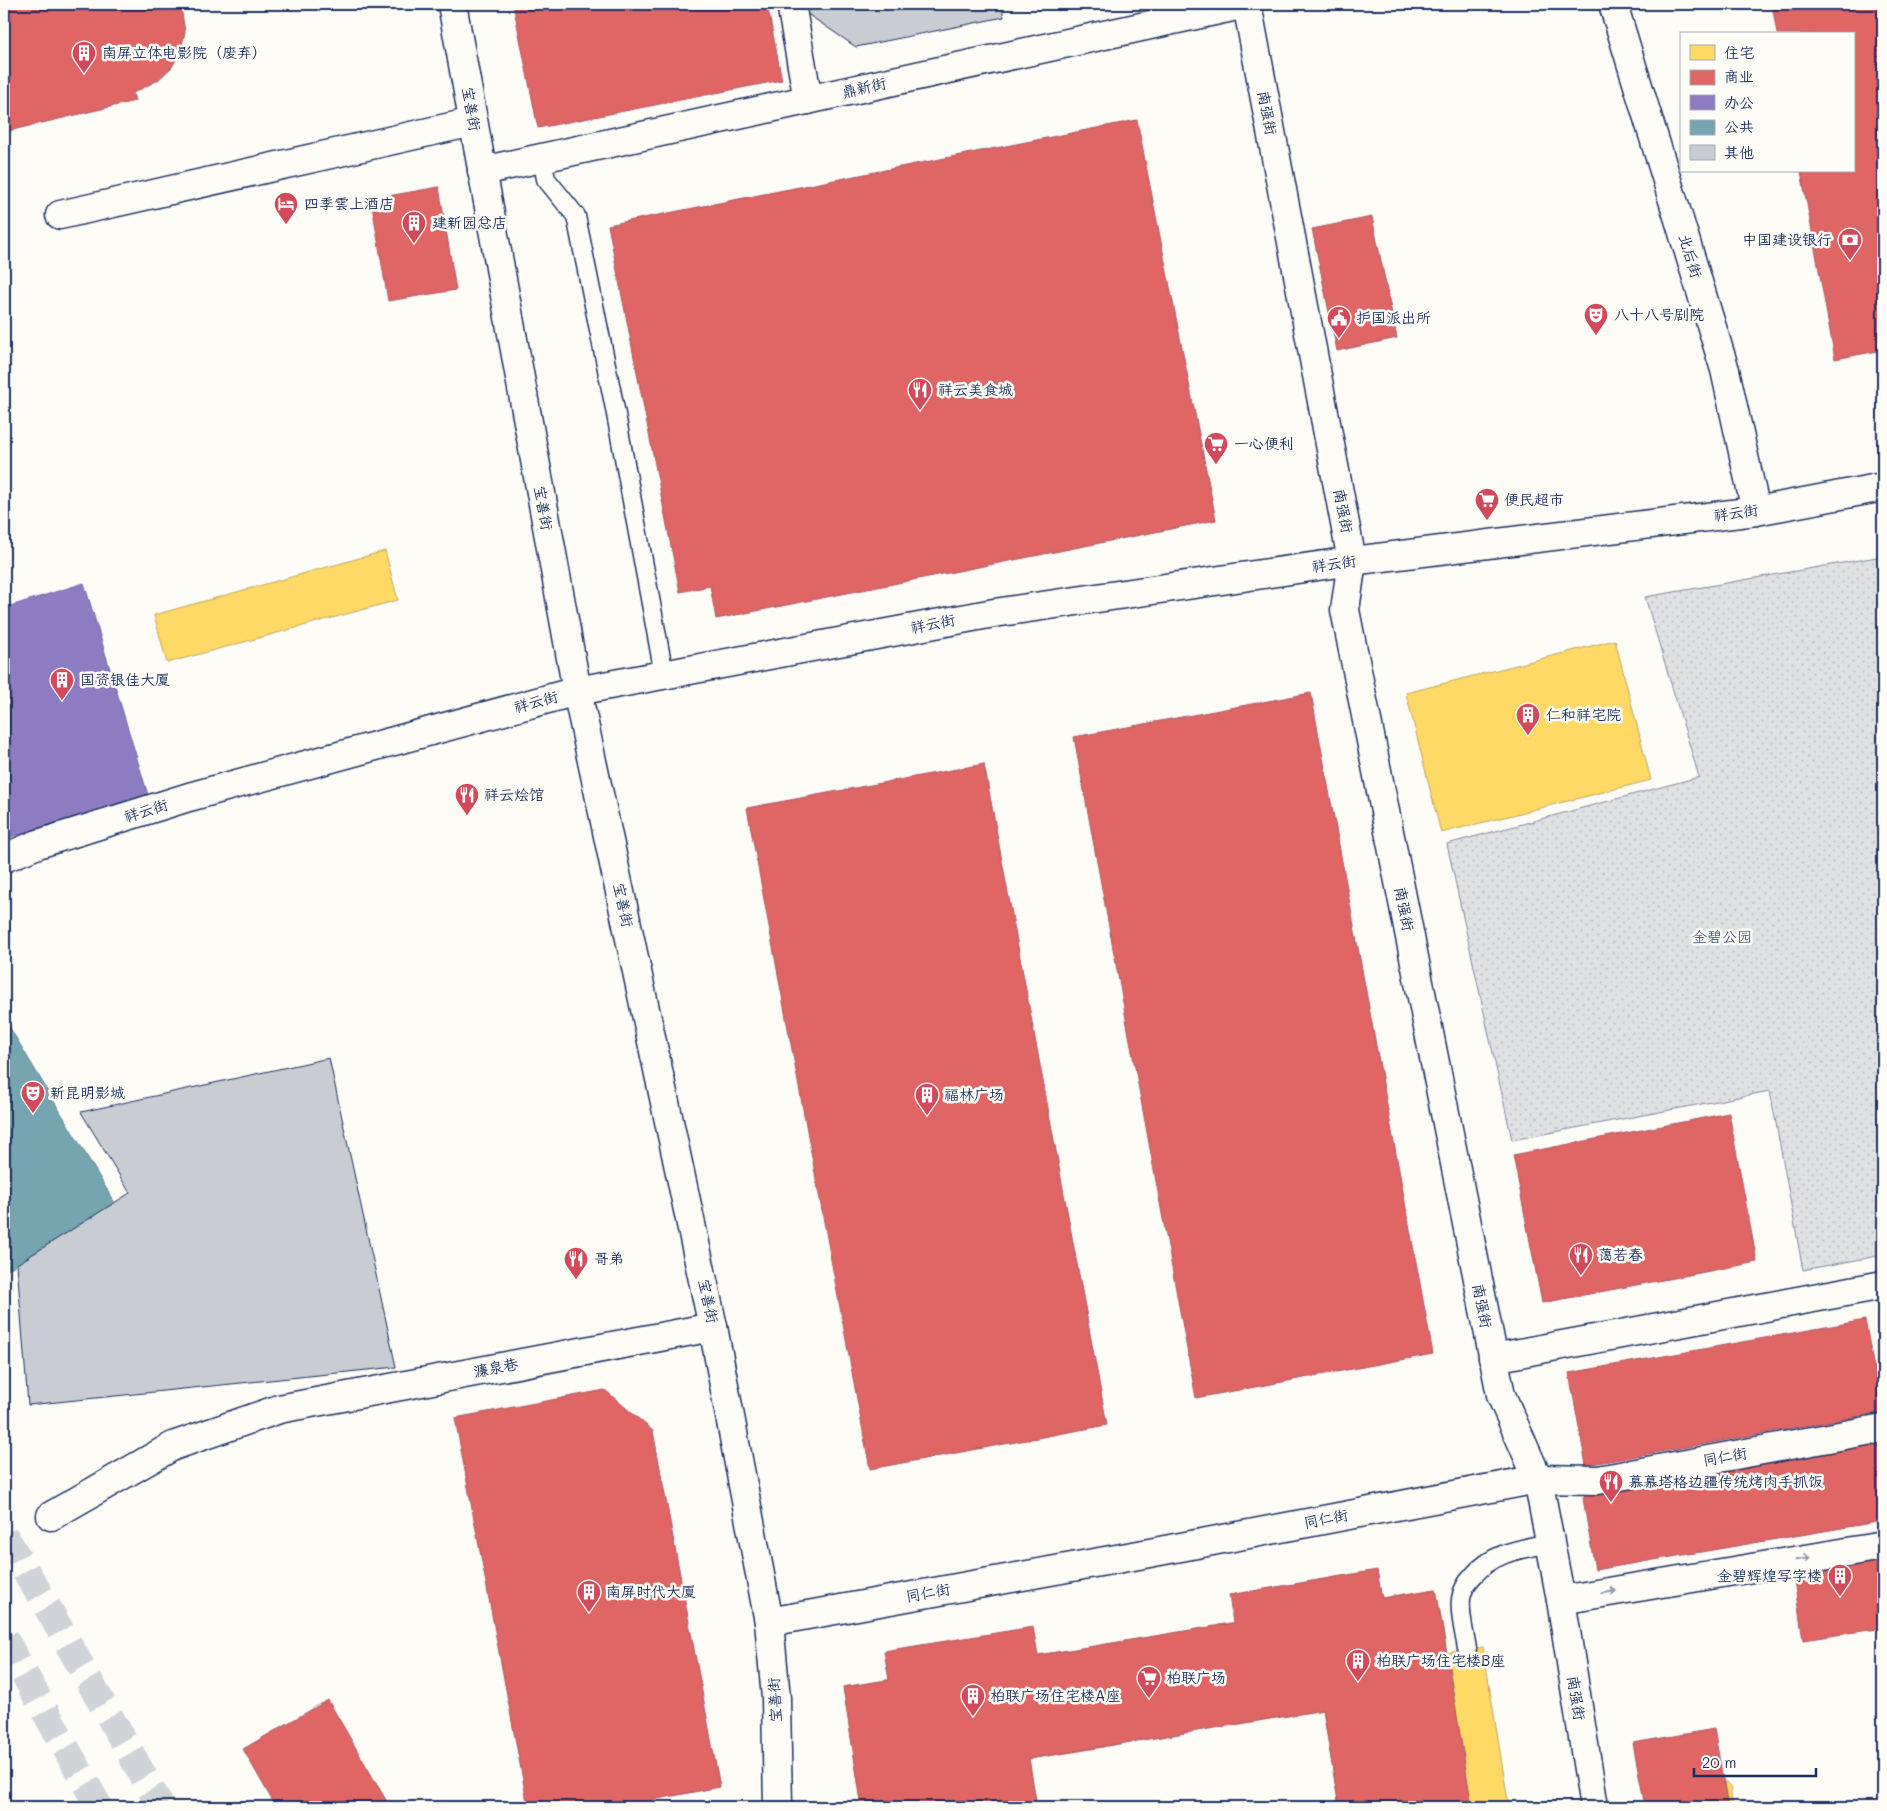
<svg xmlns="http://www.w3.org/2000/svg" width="1887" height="1811" viewBox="0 0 1887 1811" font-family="Mali,'LXGW WenKai TC',sans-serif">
	<defs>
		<pattern id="park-dots" width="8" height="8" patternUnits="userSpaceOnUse" patternTransform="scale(1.25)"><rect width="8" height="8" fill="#e0e1e3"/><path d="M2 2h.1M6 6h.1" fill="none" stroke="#c0c1c5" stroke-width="1.8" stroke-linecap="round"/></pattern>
	</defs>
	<rect width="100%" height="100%" fill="#fdfcf7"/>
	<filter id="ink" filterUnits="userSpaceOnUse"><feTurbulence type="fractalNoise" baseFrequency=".02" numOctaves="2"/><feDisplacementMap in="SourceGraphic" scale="10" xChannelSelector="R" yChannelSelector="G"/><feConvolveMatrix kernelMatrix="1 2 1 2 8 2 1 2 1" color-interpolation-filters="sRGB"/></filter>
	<g filter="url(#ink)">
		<polygon fill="url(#park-dots)" stroke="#7e88a0" points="1883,556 1883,1255 1803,1270 1770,1091 1512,1140 1447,844 1699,777 1645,597"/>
		<g fill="#ffd966" stroke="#bba664">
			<polygon points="385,551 398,600 167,663 154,615"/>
			<polygon points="1615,640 1651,780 1441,833 1406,693"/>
			<polygon points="1436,1589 1447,1653 1483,1647 1509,1807 1339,1807 1323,1710 1234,1725 1218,1625"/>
			<polygon points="1088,1647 1104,1747 1029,1759 1037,1807 862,1807 843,1687"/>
			<polygon points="1709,1736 1715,1773 1730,1787 1733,1807 1649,1807 1661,1804 1652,1745"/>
		</g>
		<g fill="#e06666" stroke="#a55664">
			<polygon points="4,4 178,4 182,13 185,32 181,50 172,67 158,80 133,93 135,101 4,132"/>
			<polygon points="513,4 767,4 782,80 538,128"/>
			<polygon points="1772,4 1883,4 1883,350 1835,359 1801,171 1853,171 1853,34 1777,34"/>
			<polygon points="1137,120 1216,520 716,619 710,586 680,592 608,225"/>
			<polygon points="439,187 456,290 388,301 371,199"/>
			<polygon points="1372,217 1397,338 1337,351 1312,229"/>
			<polygon points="1311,693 1433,1354 1196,1398 1074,737"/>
			<polygon points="984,764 1107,1425 870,1469 747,808"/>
			<polygon points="1729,1113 1757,1262 1542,1303 1513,1155"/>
			<polygon points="1865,1320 1882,1412 1586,1465 1569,1373"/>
			<polygon points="605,1390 653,1431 720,1787 616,1807 528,1807 455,1418"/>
			<polygon points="1883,1438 1883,1521 1595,1570 1583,1498 1586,1492"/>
			<polygon points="1883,1552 1883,1628 1803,1640 1792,1567"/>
			<polygon points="1377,1570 1382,1598 1436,1589 1472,1807 1339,1807 1323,1710 1029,1759 1037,1807 862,1807 843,1687 889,1680 884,1651 1033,1627 1038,1655 1088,1647 1233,1623 1229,1595"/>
			<polygon points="328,1700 390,1807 276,1807 243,1749"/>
			<polygon points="1714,1729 1728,1807 1645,1807 1633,1743"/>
		</g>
		<polygon fill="#8e7cc3" stroke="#6c65a5" points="84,583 148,795 4,839 4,608"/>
		<polygon fill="#76a5af" stroke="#5b8297" points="7,1023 115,1203 4,1272 4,1025"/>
		<g fill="#c9ccd3" stroke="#1b2f5e">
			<polygon points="802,4 1001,4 1004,17 856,47 803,11"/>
			<polygon points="329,1058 396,1367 28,1405 17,1264 130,1193 81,1112"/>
		</g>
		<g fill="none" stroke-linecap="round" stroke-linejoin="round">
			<g stroke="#d0d3d8" stroke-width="28" stroke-dasharray="28 14" stroke-linecap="butt">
				<polyline points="4,1535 49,1610 161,1807"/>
				<polyline points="4,1638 99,1807"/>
			</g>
			<defs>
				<g id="lane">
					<polyline points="542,158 546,179 576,216 615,409 664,674"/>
					<path d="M1467 1649C1465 1634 1459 1616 1461 1599 1462 1591 1467 1582 1473 1576 1493 1552 1521 1549 1550 1543"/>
				</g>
				<g id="street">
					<polyline points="791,4 808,100"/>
					<polyline points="1247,4 1352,561 1345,610 1501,1395 1538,1479 1561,1600 1594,1807"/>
					<polyline points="1613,4 1725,370 1756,511"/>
					<polyline points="482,171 1246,4"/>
					<polyline points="60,215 473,122"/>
					<polyline points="4,858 38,844 189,797 577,691 994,613 1352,561 1756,511 1883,487"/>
					<polyline points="1493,1358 1883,1285"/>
					<polyline points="51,1516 173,1446 279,1409 713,1327"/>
					<polyline points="1561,1600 1883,1546"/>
					<polyline points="769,1622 1144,1554 1538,1479 1598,1480 1883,1428"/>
				</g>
				<polyline id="secondary" points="452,4 577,691 713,1327 769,1622 776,1698 778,1807"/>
			</defs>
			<use href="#lane" stroke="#1b2f5e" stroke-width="21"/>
			<use href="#street" stroke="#1b2f5e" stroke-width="31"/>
			<use href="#secondary" stroke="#1b2f5e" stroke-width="31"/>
			<use href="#lane" stroke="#fdfcf7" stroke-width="18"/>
			<use href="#street" stroke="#fdfcf7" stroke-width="28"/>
			<use href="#secondary" stroke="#fdfcf7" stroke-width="28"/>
		</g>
		<defs><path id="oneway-shaft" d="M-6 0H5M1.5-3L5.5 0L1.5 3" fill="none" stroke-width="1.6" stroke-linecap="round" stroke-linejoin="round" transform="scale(1.25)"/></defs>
		<g stroke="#8c96aa">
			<use href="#oneway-shaft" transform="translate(1803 1559) rotate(-10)"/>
			<use href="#oneway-shaft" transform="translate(1609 1592) rotate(-10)"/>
		</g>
	</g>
	<defs>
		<symbol id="building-pin" viewBox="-11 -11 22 30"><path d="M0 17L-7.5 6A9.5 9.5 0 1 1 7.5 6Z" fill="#d1495b" stroke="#fdfcf7"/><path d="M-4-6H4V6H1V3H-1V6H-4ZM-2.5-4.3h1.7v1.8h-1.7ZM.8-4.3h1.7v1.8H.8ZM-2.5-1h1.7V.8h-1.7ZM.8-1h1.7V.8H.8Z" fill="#fff"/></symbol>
		<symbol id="hotel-pin" viewBox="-11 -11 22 30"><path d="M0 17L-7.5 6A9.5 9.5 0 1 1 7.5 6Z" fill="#d1495b" stroke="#fdfcf7"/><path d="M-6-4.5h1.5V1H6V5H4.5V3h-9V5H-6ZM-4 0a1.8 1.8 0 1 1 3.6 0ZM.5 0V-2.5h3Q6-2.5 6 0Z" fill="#fff"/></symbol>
		<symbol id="bank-pin" viewBox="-11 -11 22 30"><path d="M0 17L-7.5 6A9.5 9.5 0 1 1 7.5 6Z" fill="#d1495b" stroke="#fdfcf7"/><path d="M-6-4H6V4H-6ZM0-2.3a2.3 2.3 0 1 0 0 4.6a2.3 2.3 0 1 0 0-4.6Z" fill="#fff"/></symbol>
		<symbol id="theatre-pin" viewBox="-11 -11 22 30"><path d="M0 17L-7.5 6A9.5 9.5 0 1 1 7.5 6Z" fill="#d1495b" stroke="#fdfcf7"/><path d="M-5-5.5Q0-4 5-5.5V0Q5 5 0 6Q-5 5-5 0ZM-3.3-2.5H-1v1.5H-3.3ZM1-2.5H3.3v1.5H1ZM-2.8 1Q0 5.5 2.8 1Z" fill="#fff"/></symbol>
		<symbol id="civic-pin" viewBox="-11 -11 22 30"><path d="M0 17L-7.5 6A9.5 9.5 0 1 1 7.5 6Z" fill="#d1495b" stroke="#fdfcf7"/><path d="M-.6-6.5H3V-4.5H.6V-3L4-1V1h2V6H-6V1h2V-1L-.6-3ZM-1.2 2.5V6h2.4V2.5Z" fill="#fff"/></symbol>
		<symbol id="restaurant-pin" viewBox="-11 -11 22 30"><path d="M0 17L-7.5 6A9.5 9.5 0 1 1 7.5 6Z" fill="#d1495b" stroke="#fdfcf7"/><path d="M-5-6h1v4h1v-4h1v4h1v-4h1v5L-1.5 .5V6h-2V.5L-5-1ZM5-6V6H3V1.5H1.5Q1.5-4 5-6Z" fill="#fff"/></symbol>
		<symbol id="supermarket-pin" viewBox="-11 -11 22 30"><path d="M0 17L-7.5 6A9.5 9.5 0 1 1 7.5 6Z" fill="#d1495b" stroke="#fdfcf7"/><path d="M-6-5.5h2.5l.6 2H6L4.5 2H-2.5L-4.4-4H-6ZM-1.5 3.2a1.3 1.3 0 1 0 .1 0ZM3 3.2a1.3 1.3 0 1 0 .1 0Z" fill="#fff"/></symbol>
	</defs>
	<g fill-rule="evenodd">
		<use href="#building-pin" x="70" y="39" width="28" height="38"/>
		<use href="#hotel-pin" x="272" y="190" width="28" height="38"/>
		<use href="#building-pin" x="400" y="209" width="28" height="38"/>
		<use href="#bank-pin" x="1836" y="226" width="28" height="38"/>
		<use href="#theatre-pin" x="1582" y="301" width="28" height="38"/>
		<use href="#civic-pin" x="1325" y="304" width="28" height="38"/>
		<use href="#restaurant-pin" x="906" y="376" width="28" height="38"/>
		<use href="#supermarket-pin" x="1202" y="430" width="28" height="38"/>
		<use href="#supermarket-pin" x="1473" y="486" width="28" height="38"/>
		<use href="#building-pin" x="48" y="666" width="28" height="38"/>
		<use href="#building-pin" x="1514" y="701" width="28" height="38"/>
		<use href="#restaurant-pin" x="453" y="781" width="28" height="38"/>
		<use href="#theatre-pin" x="19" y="1079" width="28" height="38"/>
		<use href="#building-pin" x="913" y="1081" width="28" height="38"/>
		<use href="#restaurant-pin" x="1567" y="1241" width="28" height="38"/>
		<use href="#restaurant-pin" x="562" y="1245" width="28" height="38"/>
		<use href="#restaurant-pin" x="1597" y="1468" width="28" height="38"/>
		<use href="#building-pin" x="1826" y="1562" width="28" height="38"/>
		<use href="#building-pin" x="575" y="1578" width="28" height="38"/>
		<use href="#building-pin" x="1344" y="1647" width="28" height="38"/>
		<use href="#supermarket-pin" x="1135" y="1664" width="28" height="38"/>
		<use href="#building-pin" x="959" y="1682" width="28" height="38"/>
	</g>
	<g text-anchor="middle" stroke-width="5" stroke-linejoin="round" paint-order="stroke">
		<g font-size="15" fill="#1b2f5e" stroke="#fdfcf7" text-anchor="start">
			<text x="102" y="58">南屏立体电影院（废弃）</text>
			<text x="304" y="209">四季雲上酒店</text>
			<text x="432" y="228">建新园总店</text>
			<text x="1832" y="245" text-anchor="end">中国建设银行</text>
			<text x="1614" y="320">八十八号剧院</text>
			<text x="1356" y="323">护国派出所</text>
			<text x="938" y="395">祥云美食城</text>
			<text x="1234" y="449">一心便利</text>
			<text x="1504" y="505">便民超市</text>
			<text x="80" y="685">国资银佳大厦</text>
			<text x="1546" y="720">仁和祥宅院</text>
			<text x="484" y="800">祥云烩馆</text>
			<text x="50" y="1098">新昆明影城</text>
			<text x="944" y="1100">福林广场</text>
			<text x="1598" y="1260">蔼若春</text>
			<text x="594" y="1264">哥弟</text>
			<text x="1628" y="1487">慕慕塔格边疆传统烤肉手抓饭</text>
			<text x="1822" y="1581" text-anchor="end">金碧辉煌写字楼</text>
			<text x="606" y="1597">南屏时代大厦</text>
			<text x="1376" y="1666">柏联广场住宅楼B座</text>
			<text x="1166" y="1683">柏联广场</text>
			<text x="990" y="1701">柏联广场住宅楼A座</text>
		</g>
		<g font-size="15" fill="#1b2f5e" stroke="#fdfcf7">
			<text transform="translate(864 88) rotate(-13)" y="5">鼎新街</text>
			<text transform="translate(471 109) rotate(80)" y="5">宝善街</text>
			<text transform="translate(1267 113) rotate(79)" y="5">南强街</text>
			<text transform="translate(1690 256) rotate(73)" y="5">北后街</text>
			<text transform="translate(543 508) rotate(80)" y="5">宝善街</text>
			<text transform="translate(1343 511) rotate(79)" y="5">南强街</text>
			<text transform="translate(1736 513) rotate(-8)" y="5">祥云街</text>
			<text transform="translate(1334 564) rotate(-8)" y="5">祥云街</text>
			<text transform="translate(933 624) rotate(-11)" y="5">祥云街</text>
			<text transform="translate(536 702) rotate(-15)" y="5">祥云街</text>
			<text transform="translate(146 811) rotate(-17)" y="5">祥云街</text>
			<text transform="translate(623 905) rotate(78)" y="5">宝善街</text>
			<text transform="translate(1404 909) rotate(79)" y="5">南强街</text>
			<text transform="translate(708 1301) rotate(78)" y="5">宝善街</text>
			<text transform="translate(1482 1306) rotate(79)" y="5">南强街</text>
			<text transform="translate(496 1368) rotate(-11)" y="5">濂泉巷</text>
			<text transform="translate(1725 1457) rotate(-10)" y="5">同仁街</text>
			<text transform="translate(1326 1519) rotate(-11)" y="5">同仁街</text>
			<text transform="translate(928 1593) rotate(-10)" y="5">同仁街</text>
			<text transform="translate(1576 1698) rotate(81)" y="5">南强街</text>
			<text transform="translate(775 1700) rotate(-93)" y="5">宝善街</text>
		</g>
		<g font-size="15" fill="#4c5c7f" stroke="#fdfcf7">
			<text x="1722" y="942">金碧公园</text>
		</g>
	</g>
	<rect width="1887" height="1811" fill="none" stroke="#fdfcf7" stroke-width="20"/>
	<rect x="10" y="10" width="1867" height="1791" fill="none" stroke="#1b2f5e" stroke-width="2" filter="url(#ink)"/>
	<rect x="1680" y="32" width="175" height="140" fill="#fdfcf7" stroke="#a3aaba"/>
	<rect x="1690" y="45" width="25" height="15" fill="#ffd966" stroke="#a3aaba"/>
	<text x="1724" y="58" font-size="15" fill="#1b2f5e">住宅</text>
	<rect x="1690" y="70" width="25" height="15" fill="#e06666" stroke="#a3aaba"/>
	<text x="1724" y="82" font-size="15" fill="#1b2f5e">商业</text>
	<rect x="1690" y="95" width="25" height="15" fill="#8e7cc3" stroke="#a3aaba"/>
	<text x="1724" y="108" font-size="15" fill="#1b2f5e">办公</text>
	<rect x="1690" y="120" width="25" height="15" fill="#76a5af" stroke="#a3aaba"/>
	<text x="1724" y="132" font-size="15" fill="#1b2f5e">公共</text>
	<rect x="1690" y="145" width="25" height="15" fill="#c9ccd3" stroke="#a3aaba"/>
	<text x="1724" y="158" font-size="15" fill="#1b2f5e">其他</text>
	<path d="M1694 1768v8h122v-8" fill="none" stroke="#1b2f5e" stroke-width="2.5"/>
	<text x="1702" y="1768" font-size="15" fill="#1b2f5e" stroke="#fdfcf7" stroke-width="4" paint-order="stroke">20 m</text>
</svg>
